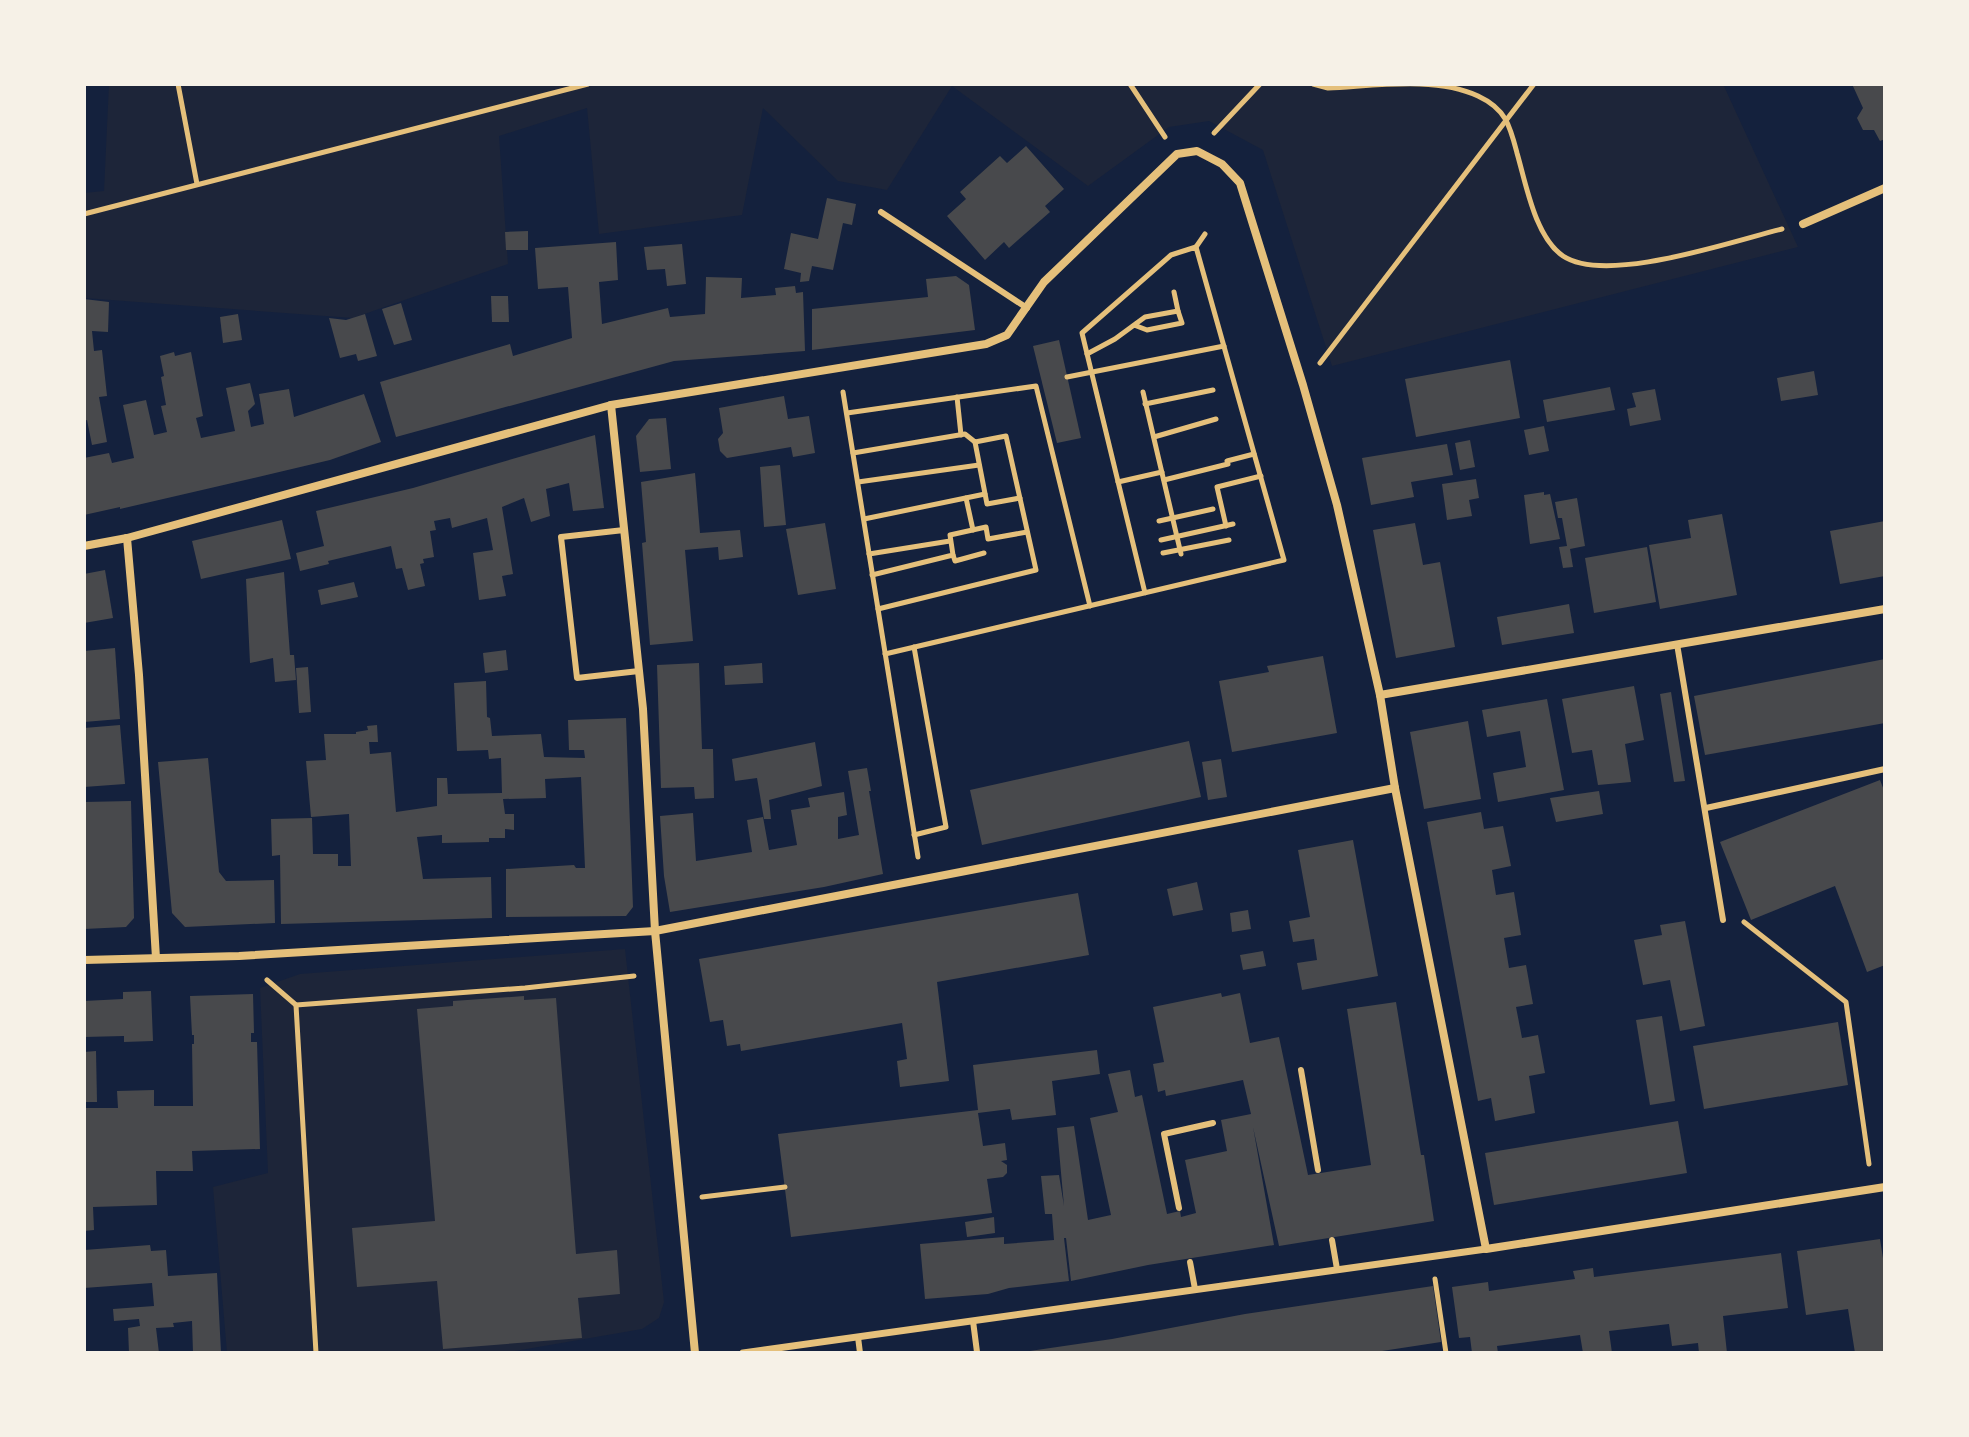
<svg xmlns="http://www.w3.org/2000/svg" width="1969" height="1437" viewBox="0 0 1969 1437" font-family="'Source Serif 4',serif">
	<rect width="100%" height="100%" fill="#14213d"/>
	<g fill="#1d2539">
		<polygon points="109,84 1723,84 1798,247 1332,366 1263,150 1209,121 1169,127 1088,186 952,86 887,190 838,181 763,108 742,215 599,234 587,108 499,136 508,264 353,318 84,298 84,193 104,191"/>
		<polygon points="625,949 664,1302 659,1318 642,1329 504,1353 227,1353 213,1187 268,1173 260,988 300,974"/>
	</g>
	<g fill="#48494c">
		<polygon points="1852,84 1885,84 1885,139 1880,141 1874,130 1863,130 1857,118 1863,108"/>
		<polygon points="1026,146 1064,189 1045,206 1050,212 1009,248 1004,242 985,260 947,216 966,199 960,192 1000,156 1007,163"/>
		<polygon points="827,198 856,204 852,225 843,223 833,270 812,266 809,281 800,282 801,273 784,269 791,233 818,239"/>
		<polygon points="528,231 528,250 506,250 505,232"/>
		<polygon points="616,242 618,280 599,282 602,324 668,308 670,317 705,314 706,277 742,278 741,298 776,295 775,288 795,286 796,293 803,292 805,351 674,361 396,437 380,382 510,344 513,356 572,338 568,287 538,289 535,248"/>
		<polygon points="682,244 686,284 667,286 665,269 647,270 644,247"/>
		<polygon points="956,276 969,285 975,330 812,350 812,309 928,297 926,279"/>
		<polygon points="491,296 508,296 509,322 492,322"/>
		<polygon points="84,299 109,302 108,332 92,331 94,351 102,350 107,396 99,397 107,442 92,445 87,420 84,421"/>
		<polygon points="401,303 412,340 394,345 382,309"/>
		<polygon points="238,314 242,340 223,343 220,317"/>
		<polygon points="365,314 377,356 358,361 356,354 340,358 329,318 346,320"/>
		<polygon points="1059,340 1081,438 1057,443 1033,346"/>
		<polygon points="174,352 175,356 191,352 203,416 196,418 201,438 235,431 226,388 250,383 255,404 248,411 251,427 264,424 259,394 289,389 294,417 364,394 381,442 330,460 275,473 120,509 120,507 84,515 84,458 109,453 112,463 134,458 123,405 146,400 154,435 167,432 161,406 166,405 161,377 164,376 160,356"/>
		<polygon points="1510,360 1520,418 1416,437 1405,379"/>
		<polygon points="1814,371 1818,395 1781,401 1777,378"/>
		<polygon points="1610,387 1615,410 1547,422 1543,400"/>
		<polygon points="1655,389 1661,420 1630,426 1627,409 1636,407 1632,393"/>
		<polygon points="784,396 788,419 809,416 815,453 793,457 791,447 727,458 720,451 718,439 723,433 719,408"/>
		<polygon points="666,418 671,469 640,472 636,436 649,419"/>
		<polygon points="1544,426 1549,451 1529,455 1524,430"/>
		<polygon points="595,435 604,508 573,511 569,483 546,489 550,516 531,522 524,498 502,507 513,574 502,576 506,596 479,600 473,553 493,550 487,518 452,528 450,518 434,521 436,530 430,531 434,557 423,559 424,563 420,564 425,586 408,590 402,568 396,569 391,546 328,561 329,564 300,571 296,553 324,546 316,511 413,488"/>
		<polygon points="1470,440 1475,467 1460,470 1455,443"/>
		<polygon points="1447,444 1453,475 1411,482 1414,497 1371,505 1362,458"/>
		<polygon points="780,465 786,525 764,527 760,467"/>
		<polygon points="695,473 700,533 740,530 743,557 719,560 718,547 685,550 693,641 650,645 642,543 646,542 641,482"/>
		<polygon points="1476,479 1479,498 1469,500 1472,516 1447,520 1442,484"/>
		<polygon points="1544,492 1544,495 1550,494 1560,539 1530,544 1524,495"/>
		<polygon points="1577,498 1585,546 1570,549 1573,567 1563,568 1559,547 1567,546 1562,518 1558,518 1555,502"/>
		<polygon points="1722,514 1737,595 1660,609 1649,545 1691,538 1688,520"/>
		<polygon points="282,520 291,559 201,579 192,541"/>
		<polygon points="1885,521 1885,576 1840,584 1830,531"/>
		<polygon points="825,523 836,589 798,595 786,529"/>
		<polygon points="1415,523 1423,565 1440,562 1455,647 1396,658 1373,530"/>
		<polygon points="1647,547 1656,602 1594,613 1585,558"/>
		<polygon points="105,570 113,618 84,623 84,574"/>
		<polygon points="284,572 290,655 294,655 296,680 275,682 273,658 250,663 246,579"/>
		<polygon points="354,582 358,597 321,605 318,590"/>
		<polygon points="1569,604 1574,633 1502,645 1497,617"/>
		<polygon points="115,648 120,719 84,722 84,651"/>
		<polygon points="506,650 508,670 485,673 483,653"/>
		<polygon points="1323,656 1337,733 1232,752 1219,681 1269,672 1267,666"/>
		<polygon points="1885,659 1885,723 1705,755 1694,696"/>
		<polygon points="699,663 702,749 713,749 714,798 695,799 694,787 661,788 657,665"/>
		<polygon points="762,663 763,683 725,685 724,666"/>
		<polygon points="308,667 311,712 299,713 296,668"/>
		<polygon points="486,681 487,717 490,718 492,736 541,734 544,757 585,758 584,750 569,750 568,720 626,718 633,907 626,916 506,917 506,869 574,865 576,868 585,868 581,777 545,779 546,798 503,799 505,814 514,814 514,830 505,829 505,838 489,838 489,842 442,843 442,835 417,837 423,879 491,877 492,918 281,924 280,855 272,856 271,819 312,818 313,854 338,854 338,866 351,866 349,814 311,817 306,761 326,760 324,734 356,734 356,732 368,730 367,726 377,725 378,742 369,742 370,754 391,752 396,812 437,806 437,778 447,778 448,794 502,793 501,758 489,759 488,750 457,751 454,683"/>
		<polygon points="1634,686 1644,740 1625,744 1631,782 1598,785 1592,750 1572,753 1562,699"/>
		<polygon points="1671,692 1685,781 1674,782 1660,694"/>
		<polygon points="1547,699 1564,790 1498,802 1493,773 1526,767 1520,731 1487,737 1482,710"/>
		<polygon points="1468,721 1481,799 1424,809 1410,732"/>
		<polygon points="120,725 125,784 84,787 84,728"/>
		<polygon points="1189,741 1201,797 982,845 970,790"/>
		<polygon points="815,742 822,786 769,800 771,819 764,819 757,778 735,781 732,759"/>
		<polygon points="208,758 219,872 226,881 274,880 275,923 185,927 172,913 158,762"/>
		<polygon points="1221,759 1227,797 1208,800 1202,762"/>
		<polygon points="867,768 871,791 869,791 883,874 824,887 670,912 664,876 660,816 693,813 696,861 752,852 747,820 763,817 769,850 797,845 791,810 810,807 808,798 844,792 847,815 838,817 838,839 859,835 848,771"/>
		<polygon points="1880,780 1885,793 1885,965 1867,972 1835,886 1751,920 1720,842"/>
		<polygon points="1599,791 1603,814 1556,822 1550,798"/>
		<polygon points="131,801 134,918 126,927 84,929 84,802"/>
		<polygon points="1481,812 1484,829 1503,826 1511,866 1492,870 1496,895 1514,892 1521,935 1504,938 1509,968 1526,965 1533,1004 1516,1007 1522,1038 1538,1035 1545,1073 1529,1076 1535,1113 1495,1121 1491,1098 1478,1101 1427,822"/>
		<polygon points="1353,840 1378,976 1302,990 1297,963 1317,960 1314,939 1293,942 1289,921 1310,917 1298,850"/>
		<polygon points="1197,882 1203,910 1173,916 1167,889"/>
		<polygon points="1078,893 1089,955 937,982 949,1081 900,1087 897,1061 907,1059 902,1023 741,1051 740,1044 727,1046 723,1020 710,1022 699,959"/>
		<polygon points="1248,910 1251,929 1232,932 1230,913"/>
		<polygon points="1685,921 1705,1026 1680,1031 1670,980 1643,985 1634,940 1662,935 1660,925"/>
		<polygon points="1263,951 1266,966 1243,970 1240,955"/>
		<polygon points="151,991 153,1041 124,1042 124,1036 84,1037 84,1001 123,999 123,992"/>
		<polygon points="1221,993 1222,997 1240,993 1250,1043 1279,1037 1308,1175 1371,1165 1347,1009 1396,1002 1421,1155 1424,1155 1434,1221 1279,1246 1253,1127 1274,1245 1148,1265 1071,1281 1066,1238 1064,1238 1069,1281 1009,1288 988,1294 925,1299 920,1244 1004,1237 1004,1244 1054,1240 1052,1214 1045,1214 1041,1176 1059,1175 1064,1206 1057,1128 1074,1126 1088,1220 1111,1215 1090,1118 1118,1112 1108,1074 1130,1070 1135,1097 1142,1095 1167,1214 1180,1211 1181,1217 1196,1213 1185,1160 1227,1151 1221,1120 1251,1114 1243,1080 1166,1096 1165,1090 1158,1092 1153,1064 1164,1062 1153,1007"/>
		<polygon points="253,994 254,1033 251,1033 251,1042 257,1042 260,1149 192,1151 193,1171 156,1171 157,1205 93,1207 94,1230 84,1231 84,1108 118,1108 117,1091 154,1090 154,1106 193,1106 192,1044 194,1044 194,1035 192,1035 190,996"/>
		<polygon points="524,996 524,1000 556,998 576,1254 617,1250 620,1294 578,1298 582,1338 443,1349 437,1281 357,1287 352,1228 435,1221 417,1009 453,1006 453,1001"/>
		<polygon points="1662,1016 1675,1101 1650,1105 1636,1020"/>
		<polygon points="1838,1022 1848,1085 1704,1109 1693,1046"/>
		<polygon points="1097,1050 1100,1074 1052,1081 1056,1115 1012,1120 1010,1109 978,1113 983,1146 1005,1143 1007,1160 1001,1161 1007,1165 1007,1173 1003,1177 987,1179 992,1213 791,1237 778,1134 978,1110 973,1065"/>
		<polygon points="96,1051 97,1102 84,1102 84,1052"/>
		<polygon points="1678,1121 1687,1173 1494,1205 1485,1153"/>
		<polygon points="994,1217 995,1233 967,1237 965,1222"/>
		<polygon points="1880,1239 1885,1271 1885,1353 1855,1353 1848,1309 1806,1315 1797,1251"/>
		<polygon points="150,1245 151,1251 166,1250 168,1276 217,1273 221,1353 193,1353 192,1321 173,1323 174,1327 156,1328 159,1353 129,1353 128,1328 140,1326 139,1319 114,1321 113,1309 154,1306 152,1283 84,1288 84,1250"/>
		<polygon points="1781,1253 1788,1308 1723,1316 1727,1353 1699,1353 1698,1343 1672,1346 1669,1324 1609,1331 1612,1353 1583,1353 1580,1335 1497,1346 1498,1353 1472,1353 1470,1337 1459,1338 1452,1287 1488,1282 1489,1291 1575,1279 1573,1271 1593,1268 1594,1277"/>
		<polygon points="1433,1286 1441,1342 1369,1353 1016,1353 1112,1339 1245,1314"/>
	</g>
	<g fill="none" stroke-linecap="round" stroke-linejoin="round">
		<g stroke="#e5c07b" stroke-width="5">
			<polyline points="178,84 197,184"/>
			<polyline points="1130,84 1165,137"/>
			<path d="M1313 84 1328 88C1374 86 1436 76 1478 96 1506 109 1510 126 1517 153 1526 184 1535 237 1563 256 1606 285 1733 241 1782 229"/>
			<polyline points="1214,133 1260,84"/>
			<polyline points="84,214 588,84"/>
			<polyline points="1196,247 1205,234"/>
			<polyline points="1174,292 1178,311"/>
			<polyline points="1087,354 1115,339 1145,317 1178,311 1182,323 1147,330 1134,325"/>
			<polyline points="1320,363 1534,84"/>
			<polyline points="1067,377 1224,346"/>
			<polyline points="843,392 918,857"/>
			<polyline points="1143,392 1181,554"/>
			<polyline points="957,397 961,435"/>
			<polyline points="1145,404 1213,390"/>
			<polyline points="847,413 1036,386 1090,606"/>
			<polyline points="1154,437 1216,419"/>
			<polyline points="975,442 987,504 1020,498"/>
			<polyline points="853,453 965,434 975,442 1006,436 1036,570 878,609"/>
			<polyline points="1164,480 1228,464 1227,461 1254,454"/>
			<polyline points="858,482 979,465"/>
			<polyline points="1118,482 1162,472"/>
			<polyline points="966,498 973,530"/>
			<polyline points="864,519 985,494"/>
			<polyline points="1159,521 1213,509"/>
			<polyline points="1226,526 1217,487 1261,476"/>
			<polyline points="1161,540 1233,524"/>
			<polyline points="1163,553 1229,540"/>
			<polyline points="869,554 950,541"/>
			<polyline points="953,555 955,561 984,553"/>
			<polyline points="872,575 953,555 950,535 986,527 988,539 1027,532"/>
			<polyline points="914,647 946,827 914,835"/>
			<polyline points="885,654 1284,560 1196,247 1171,255 1082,333 1145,593"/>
			<polyline points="1744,922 1846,1002 1869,1164"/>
			<polyline points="267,980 296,1005 525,988 634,976"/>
			<polyline points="296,1005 316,1353"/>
			<polyline points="702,1197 785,1187"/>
			<polyline points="1435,1279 1446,1353"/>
		</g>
		<g stroke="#e5c07b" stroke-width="6">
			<polyline points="881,212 1027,308"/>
			<polyline points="624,530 561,537 577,678 639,671"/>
			<polyline points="1677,644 1723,920"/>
			<polyline points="1706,808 1885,769"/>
			<polyline points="1301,1070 1318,1170"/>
			<polyline points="1179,1208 1164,1134 1213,1123"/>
			<polyline points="1332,1240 1337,1269"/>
			<polyline points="1190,1262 1195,1289"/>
			<polyline points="973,1321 977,1352"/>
			<polyline points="858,1337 860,1353"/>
		</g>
		<polyline stroke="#e5c07b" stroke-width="7" points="743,1353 1486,1249"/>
		<g stroke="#e5c07b" stroke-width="8">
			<polyline points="1803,224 1885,188"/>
			<polyline points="611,405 643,709 655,931 695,1353"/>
			<polyline points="127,538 139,675 156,958"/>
			<polyline points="84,546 127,538 611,405 986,344 1007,335 1044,282 1177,154 1197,151 1222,164 1240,183 1303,385 1337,505 1380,695 1395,788 1486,1249 1885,1187"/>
			<polyline points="1380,695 1885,609"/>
			<polyline points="84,960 239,956 655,931 1395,788"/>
		</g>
	</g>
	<rect width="1969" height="1437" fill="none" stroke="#f6f1e7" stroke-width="172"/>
</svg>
